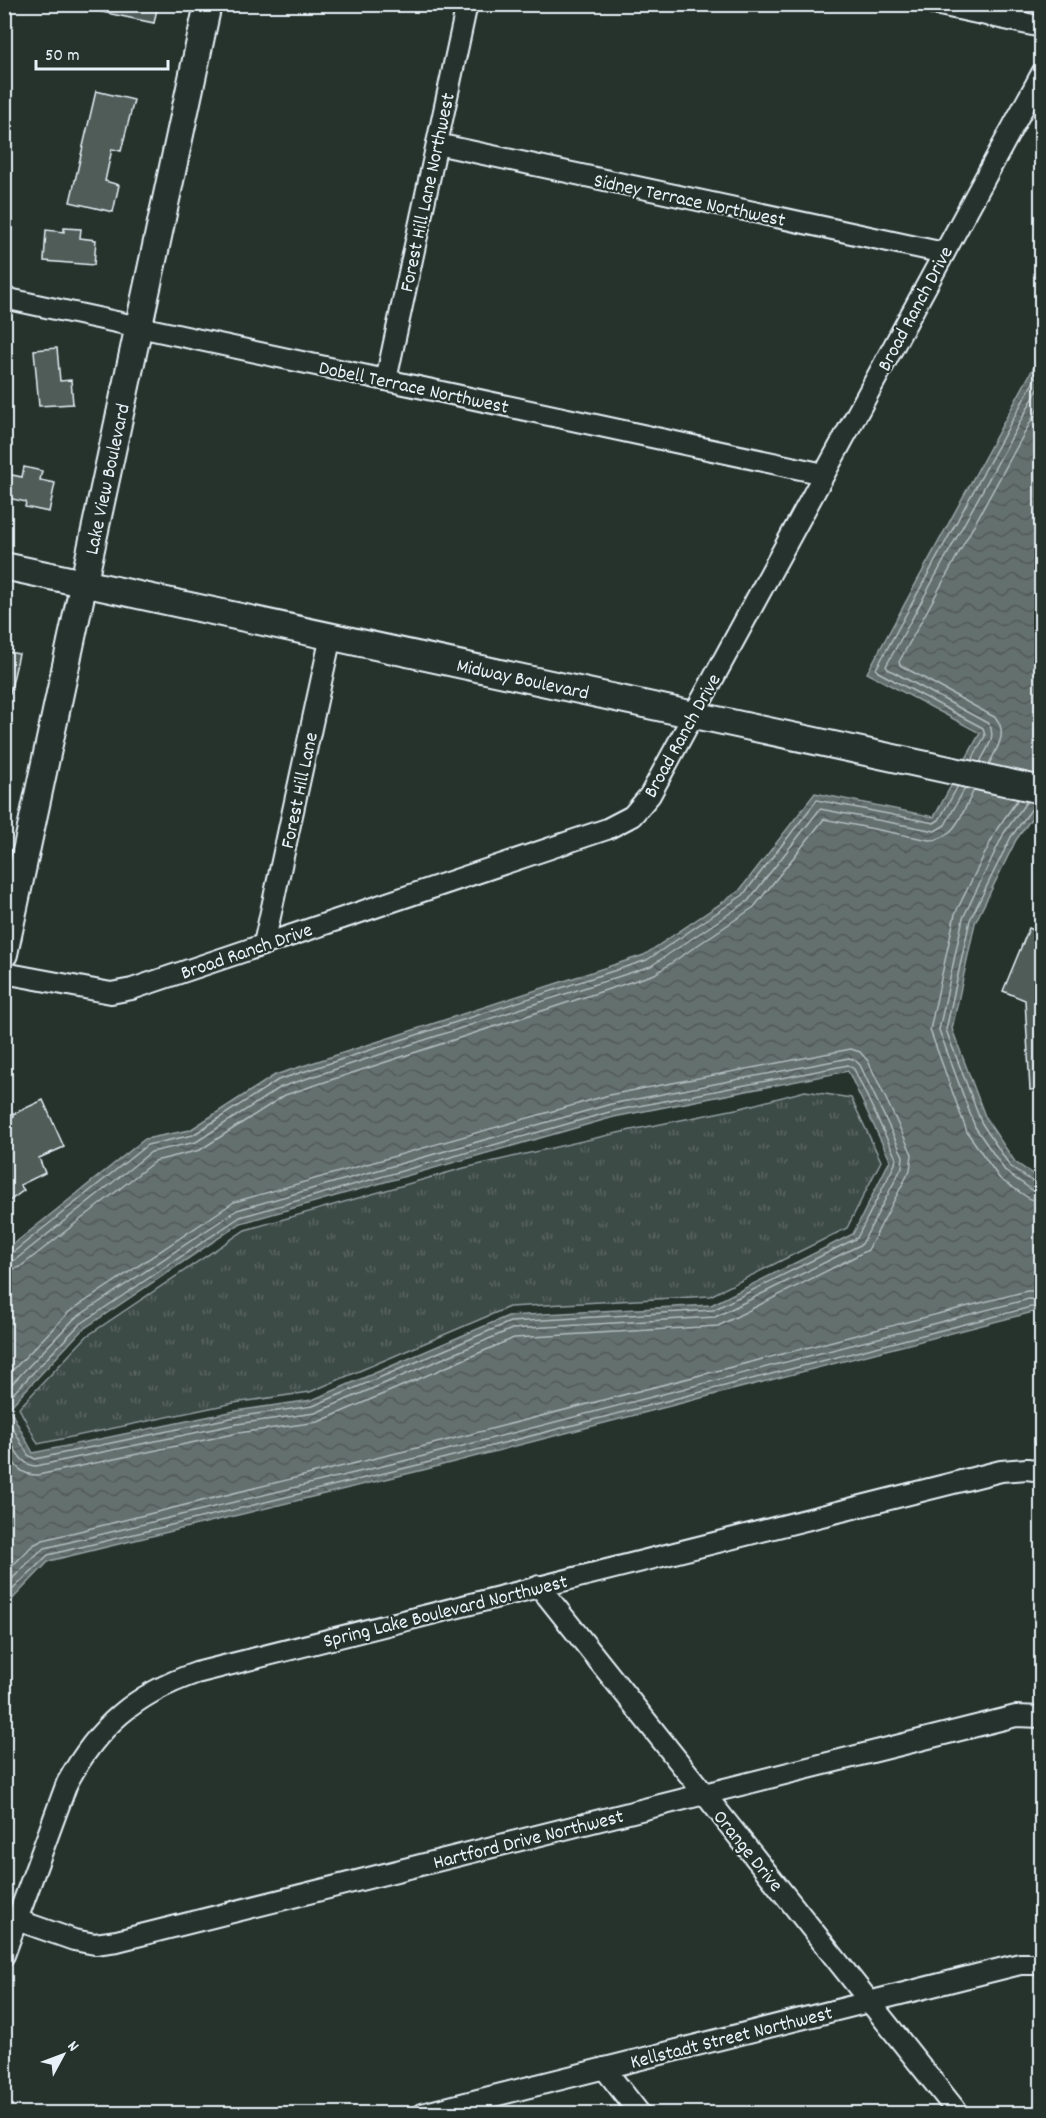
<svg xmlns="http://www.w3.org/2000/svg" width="1046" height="2118" viewBox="0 0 1046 2118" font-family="Dekko,sans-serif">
	<defs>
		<pattern id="grass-tufts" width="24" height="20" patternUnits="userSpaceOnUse" patternTransform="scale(1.5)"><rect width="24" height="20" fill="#3e4b47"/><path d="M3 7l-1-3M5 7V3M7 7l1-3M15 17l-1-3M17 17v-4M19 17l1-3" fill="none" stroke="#5a6562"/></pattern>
		<pattern id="water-waves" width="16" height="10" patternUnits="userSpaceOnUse" patternTransform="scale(1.5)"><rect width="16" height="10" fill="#636f6d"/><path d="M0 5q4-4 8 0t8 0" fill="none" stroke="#535a5a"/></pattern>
	</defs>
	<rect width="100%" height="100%" fill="#26332d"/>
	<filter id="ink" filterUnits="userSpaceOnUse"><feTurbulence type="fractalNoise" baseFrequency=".0167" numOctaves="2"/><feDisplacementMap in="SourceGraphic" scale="12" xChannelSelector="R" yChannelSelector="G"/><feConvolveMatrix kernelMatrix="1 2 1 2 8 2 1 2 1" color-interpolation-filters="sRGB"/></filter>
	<g filter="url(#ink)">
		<polygon fill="url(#grass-tufts)" stroke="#939ea0" stroke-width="1.5" points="805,1091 851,1098 881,1161 847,1228 710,1296 509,1307 310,1392 234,1403 38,1444 19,1408 87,1336 245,1230 464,1168 631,1130 741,1108"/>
		<path fill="url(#water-waves)" stroke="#98a3a5" stroke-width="1.5" fill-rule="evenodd" d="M1041 354V805L1016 840 975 923 952 1029 986 1119 1015 1162 1041 1180V1313L1033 1312 423 1470 49 1561 5 1607V1251L145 1139 190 1130 275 1075 644 955 739 891 815 793 934 817 980 733 867 673ZM848 1071 890 1160 853 1234 711 1305 508 1316 312 1400 235 1411 33 1453 9 1408 82 1330 241 1223 614 1117Z"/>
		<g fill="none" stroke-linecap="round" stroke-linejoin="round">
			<g stroke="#b3bdc0" stroke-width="1.5">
				<polyline points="972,760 985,736 983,728 878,672 876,669 1042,366"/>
				<path d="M980 762C986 750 997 737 989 724L888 669 886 666 1042 382"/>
				<path d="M989 764C997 748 1008 734 996 718L900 665 899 662 1042 401"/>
				<polyline points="1018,799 997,829 955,914 930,1030 967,1132 1000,1179 1030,1199 1042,1201"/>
				<polyline points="1027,801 1004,833 963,918 939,1030 975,1127 1006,1172 1032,1190 1042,1192"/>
				<polyline points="1036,803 1011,837 970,920 946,1030 981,1122 1010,1166 1036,1184 1042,1185"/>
				<polyline points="4,1255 11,1254 147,1145 193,1135 278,1080 647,960 743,895 817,800 934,823 939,820 958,786"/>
				<polyline points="4,1263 15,1260 151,1152 196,1142 281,1087 651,966 748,901 820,809 935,831 945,825 965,788"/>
				<path d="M4 1272 20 1267 155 1161 200 1150 285 1095 655 974 754 907 824 819 929 840C955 841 964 809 974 790"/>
				<path d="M4 1379 69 1312 234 1202 609 1095 851 1049 860 1052 868 1061 912 1154 910 1170 868 1250 718 1326 514 1338 318 1422 238 1433 38 1475C19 1476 13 1462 4 1448"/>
				<path d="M4 1392 74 1319 237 1210 611 1104 849 1058 855 1060 860 1065 903 1156 902 1167 862 1244 715 1317 512 1329 315 1413 237 1424 36 1466C19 1466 12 1442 4 1429"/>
				<polyline points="4,1403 79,1325 240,1217 613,1111 848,1065 854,1069 896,1158 895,1164 857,1238 713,1310 510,1322 313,1406 235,1417 35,1459 28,1455 4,1413"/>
				<polyline points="4,1574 33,1545 43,1540 417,1448 1027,1291 1042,1291"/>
				<polyline points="4,1587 39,1552 45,1548 420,1457 1029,1299 1042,1300"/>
				<polyline points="4,1598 48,1555 422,1464 1031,1307 1042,1307"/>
			</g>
		</g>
		<g fill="#505c59" stroke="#e8f1f8" stroke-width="1.5">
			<polygon points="97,4 158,4 154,23 97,11"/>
			<polygon points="96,91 134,100 121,151 112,149 105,181 119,185 113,212 70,202"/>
			<polygon points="64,228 81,229 80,238 96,240 94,265 44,261 46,230 64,232"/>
			<polygon points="57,348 60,381 71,380 73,404 39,406 34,350"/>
			<polygon points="24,467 42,471 40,480 55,483 49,512 25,507 26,502 4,497 7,474 22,477"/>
			<polygon points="4,651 19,654 10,693 4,693"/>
			<polygon points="1029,928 1041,933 1041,1089 1030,1090 1025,1000 1003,991"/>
			<polygon points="43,1100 64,1147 39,1158 45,1173 20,1185 24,1190 4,1205 4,1120 14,1116 13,1114"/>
		</g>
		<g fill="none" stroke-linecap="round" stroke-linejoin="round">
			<defs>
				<g id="minor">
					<polyline points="935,4 1042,27"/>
					<polyline points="437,144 944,253"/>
					<polyline points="4,298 824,474"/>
					<polyline points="386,380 467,4"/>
					<polyline points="264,944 331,636"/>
					<polyline points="4,973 111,993 132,989 607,829 632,816 650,795 1042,73"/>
					<polyline points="539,1586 959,2114"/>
					<polyline points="17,1920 74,1940 95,1944 117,1941 1016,1716 1042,1717"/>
					<path d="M4 1955 67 1783C98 1726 135 1694 196 1673L1001 1471 1027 1469 1042 1471"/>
					<polyline points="604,2068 640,2114"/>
					<polyline points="422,2114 1020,1964 1042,1964"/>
				</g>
				<g id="tertiary">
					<path id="s1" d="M4 566 1042 790"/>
					<path id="s2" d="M4 954 208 4"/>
				</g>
			</defs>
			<use href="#minor" stroke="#e8f1f8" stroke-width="24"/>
			<use href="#tertiary" stroke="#e8f1f8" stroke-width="30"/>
			<use href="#minor" stroke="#26332d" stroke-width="20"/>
			<use href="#tertiary" stroke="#26332d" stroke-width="26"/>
		</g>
	</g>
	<g text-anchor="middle" stroke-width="4.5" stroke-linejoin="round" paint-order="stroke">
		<g font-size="20" fill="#e8f1f8" stroke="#26332d">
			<text transform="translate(426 192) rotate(-78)" y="7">Forest Hill Lane Northwest</text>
			<text transform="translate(690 199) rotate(12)" y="7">Sidney Terrace Northwest</text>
			<text transform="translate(914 308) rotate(-62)" y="7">Broad Ranch Drive</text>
			<text transform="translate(414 386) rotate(12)" y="7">Dobell Terrace Northwest</text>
			<text dy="7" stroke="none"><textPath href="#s2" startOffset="486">Lake View Boulevard</textPath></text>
			<text dy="7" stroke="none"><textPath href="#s1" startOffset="531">Midway Boulevard</textPath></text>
			<text transform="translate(681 735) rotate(-61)" y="7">Broad Ranch Drive</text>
			<text transform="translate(298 790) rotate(-78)" y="7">Forest Hill Lane</text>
			<text transform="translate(246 950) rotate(-19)" y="7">Broad Ranch Drive</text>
			<text transform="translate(445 1610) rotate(-14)" y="7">Spring Lake Boulevard Northwest</text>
			<text transform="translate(528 1838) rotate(-14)" y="7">Hartford Drive Northwest</text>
			<text transform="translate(749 1850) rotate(51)" y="7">Orange Drive</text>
			<text transform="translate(731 2036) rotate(-14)" y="7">Kellstadt Street Northwest</text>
		</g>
	</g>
	<rect width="1046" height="2118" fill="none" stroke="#26332d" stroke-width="24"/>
	<rect x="12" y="12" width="1022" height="2094" fill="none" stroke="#e8f1f8" stroke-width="2" filter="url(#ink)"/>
	<g transform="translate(63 2055) rotate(49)" stroke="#26332d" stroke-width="4.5" paint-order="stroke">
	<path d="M0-4.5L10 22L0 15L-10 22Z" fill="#e8f1f8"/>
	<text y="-9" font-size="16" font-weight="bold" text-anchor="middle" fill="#e8f1f8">N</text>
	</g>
	<path d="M36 60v9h132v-9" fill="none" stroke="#e8f1f8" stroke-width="3"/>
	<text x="45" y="60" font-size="18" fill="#e8f1f8" stroke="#26332d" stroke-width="4.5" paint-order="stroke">50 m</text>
</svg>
